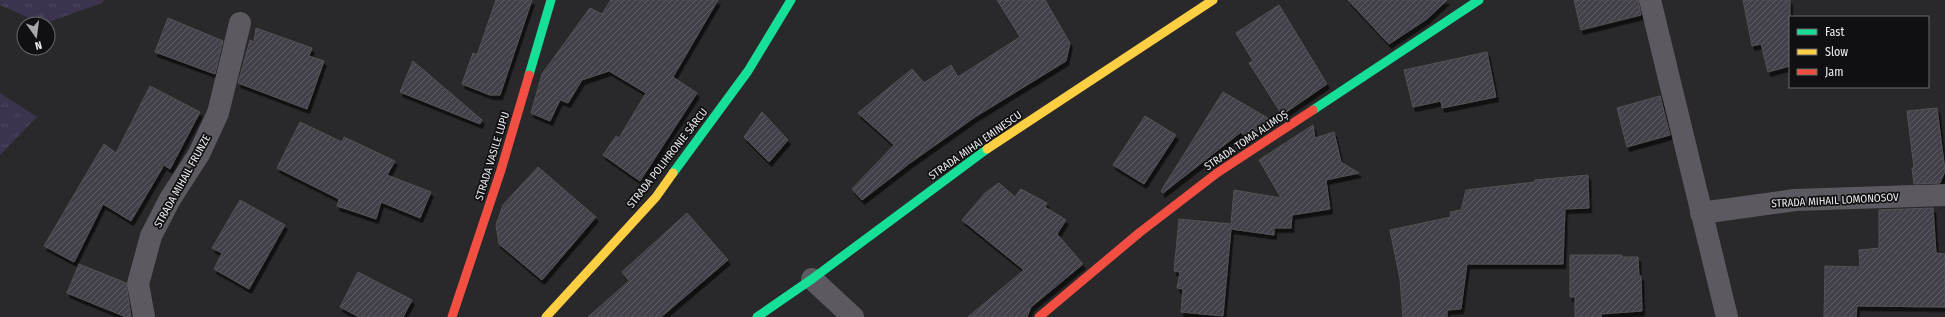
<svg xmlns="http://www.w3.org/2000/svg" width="1945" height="317" viewBox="0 0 1945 317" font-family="'Fira Sans Condensed',sans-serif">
	<defs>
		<pattern id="grass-tufts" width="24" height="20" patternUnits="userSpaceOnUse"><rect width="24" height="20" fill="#3c344e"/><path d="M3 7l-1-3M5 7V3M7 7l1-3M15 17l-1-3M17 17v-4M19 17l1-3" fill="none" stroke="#4f485f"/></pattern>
		<pattern id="building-hatch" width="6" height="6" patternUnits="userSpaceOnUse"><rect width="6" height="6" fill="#433f49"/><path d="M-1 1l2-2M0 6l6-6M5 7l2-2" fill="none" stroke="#5e5b64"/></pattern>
		<filter id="shadow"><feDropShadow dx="2.5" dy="4.5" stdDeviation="0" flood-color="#0009"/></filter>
	</defs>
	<rect width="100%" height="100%" fill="#29282a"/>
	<g fill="url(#grass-tufts)">
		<polygon points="0,0 104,0 102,3 43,24 0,5"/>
		<polygon points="0,93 37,117 0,155"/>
	</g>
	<g fill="url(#building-hatch)" stroke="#535355" filter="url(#shadow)">
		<polygon points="496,0 532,0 500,95 490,95 462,84 473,53 477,55"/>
		<polygon points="611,0 718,0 673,77 697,93 640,181 603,155 616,136 619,138 646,93 609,71 582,80 568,103 560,100 550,121 531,113 542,74 590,8 602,14"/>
		<polygon points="997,0 1045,0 1070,43 1066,61 975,117 910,163 862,200 852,189 894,145 858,113 912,69 924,83 951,65 958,77 1020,37"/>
		<polygon points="1348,0 1447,0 1427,19 1389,44"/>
		<polygon points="1574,0 1638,0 1641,15 1581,30"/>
		<polygon points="1743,0 1790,0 1790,66 1768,72 1761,44 1752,46"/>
		<polygon points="1279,5 1327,84 1282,115 1249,63 1253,61 1236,33"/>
		<polygon points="168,18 223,41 215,74 155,52"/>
		<polygon points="256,28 312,48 309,56 324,61 307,109 238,83 250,40 254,42"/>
		<polygon points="1487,52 1496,97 1442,108 1441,101 1413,107 1404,70"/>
		<polygon points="413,61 482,120 480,124 400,92"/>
		<polygon points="150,86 200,112 170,169 164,165 131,221 103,204 74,262 44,246 104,144 116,153"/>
		<polygon points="1223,92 1273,121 1246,139 1241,132 1163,193 1161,191"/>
		<polygon points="1660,96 1670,135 1627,147 1617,108"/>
		<polygon points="1937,108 1945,171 1940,183 1914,184 1912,168 1914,168 1907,111"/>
		<polygon points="762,112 788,140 769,162 744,137"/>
		<polygon points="1145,116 1176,135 1144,184 1113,165"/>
		<polygon points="300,122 342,142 344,137 395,161 387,175 431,192 420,218 381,202 376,219 337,206 339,199 277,168"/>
		<polygon points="1313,125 1315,138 1334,132 1341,162 1359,173 1326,180 1330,209 1292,215 1291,228 1274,228 1274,235 1231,229 1223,316 1181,312 1183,289 1177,288 1180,272 1174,271 1179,219 1231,224 1234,190 1281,198 1259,160"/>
		<polygon points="538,167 596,217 542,280 499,244 496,225 503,205"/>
		<polygon points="1588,175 1589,208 1565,209 1563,264 1467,264 1461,309 1447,310 1447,317 1403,317 1400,279 1390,230 1451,217 1450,212 1461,210 1466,190 1535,182 1535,180"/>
		<polygon points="999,183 1015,197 1021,189 1047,203 1045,207 1066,220 1057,234 1083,264 1031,307 1027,317 968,317 1024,270 962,220 985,193"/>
		<polygon points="240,200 285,225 249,289 214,269 222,253 212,248"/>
		<polygon points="1933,208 1936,253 1945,254 1945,307 1857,306 1856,317 1824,317 1825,266 1860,267 1859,250 1879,248 1879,210"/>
		<polygon points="687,213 728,260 661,317 588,317 629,281 622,272"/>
		<polygon points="1570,255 1622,255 1622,257 1638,257 1639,276 1641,276 1642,311 1601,314 1601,317 1575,317 1575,297 1570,297"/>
		<polygon points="79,264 126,283 131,317 126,317 67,293"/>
		<polygon points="358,272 412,300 403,317 359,317 340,307"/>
	</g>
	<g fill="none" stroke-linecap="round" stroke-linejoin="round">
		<g stroke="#5c5a60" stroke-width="22">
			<polyline points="1650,0 1727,317"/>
			<polyline points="1701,213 1795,200 1945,195"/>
			<polyline points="812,279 853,317"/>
			<polyline points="144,317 138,284 151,236 170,199 199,154 218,113 240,23"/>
		</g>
		<g stroke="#16e098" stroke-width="9">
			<polyline points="529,75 551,0"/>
			<polyline points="1313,110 1479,0"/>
			<polyline points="673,173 748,71 791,0"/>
			<polyline points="757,317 812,279 987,149"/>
		</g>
		<g stroke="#ffcf43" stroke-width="9">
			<polyline points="987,149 1213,0"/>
			<polyline points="546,317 656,197 673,173"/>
		</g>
		<g stroke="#f24e42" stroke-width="9">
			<polyline points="452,317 501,170 529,75"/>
			<polyline points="1039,317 1139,233 1217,173 1313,110"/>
		</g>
	</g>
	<g text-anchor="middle" stroke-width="3.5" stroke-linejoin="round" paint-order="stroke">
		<g font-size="11" fill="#ecebef" stroke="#101012">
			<text transform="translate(1246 140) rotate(-34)" y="4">STRADA TOMA ALIMOȘ</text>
			<text transform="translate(975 145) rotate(-35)" y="4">STRADA MIHAI EMINESCU</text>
			<text transform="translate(492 156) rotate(-73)" y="4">STRADA VASILE LUPU</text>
			<text transform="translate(667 158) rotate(-52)" y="4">STRADA POLIHRONIE SÂRCU</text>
			<text transform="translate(182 181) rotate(-61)" y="4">STRADA MIHAIL FRUNZE</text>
			<text transform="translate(1835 200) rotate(-3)" y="4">STRADA MIHAIL LOMONOSOV</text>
		</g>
	</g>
	<rect x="1789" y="16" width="140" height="72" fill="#101012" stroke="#68686a"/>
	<rect x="1797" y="29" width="20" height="6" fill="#16e098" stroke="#68686a"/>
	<text x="1825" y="36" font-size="12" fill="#ecebef">Fast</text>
	<rect x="1797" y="49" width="20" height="6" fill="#ffcf43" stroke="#68686a"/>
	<text x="1825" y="56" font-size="12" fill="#ecebef">Slow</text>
	<rect x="1797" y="69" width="20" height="6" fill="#f24e42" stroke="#68686a"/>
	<text x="1825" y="76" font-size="12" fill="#ecebef">Jam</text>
	<g transform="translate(36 36) rotate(166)"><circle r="19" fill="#101012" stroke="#68686a"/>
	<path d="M0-3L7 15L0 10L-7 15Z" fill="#a8a7aa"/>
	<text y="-6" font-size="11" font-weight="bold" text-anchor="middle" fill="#ecebef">N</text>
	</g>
</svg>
